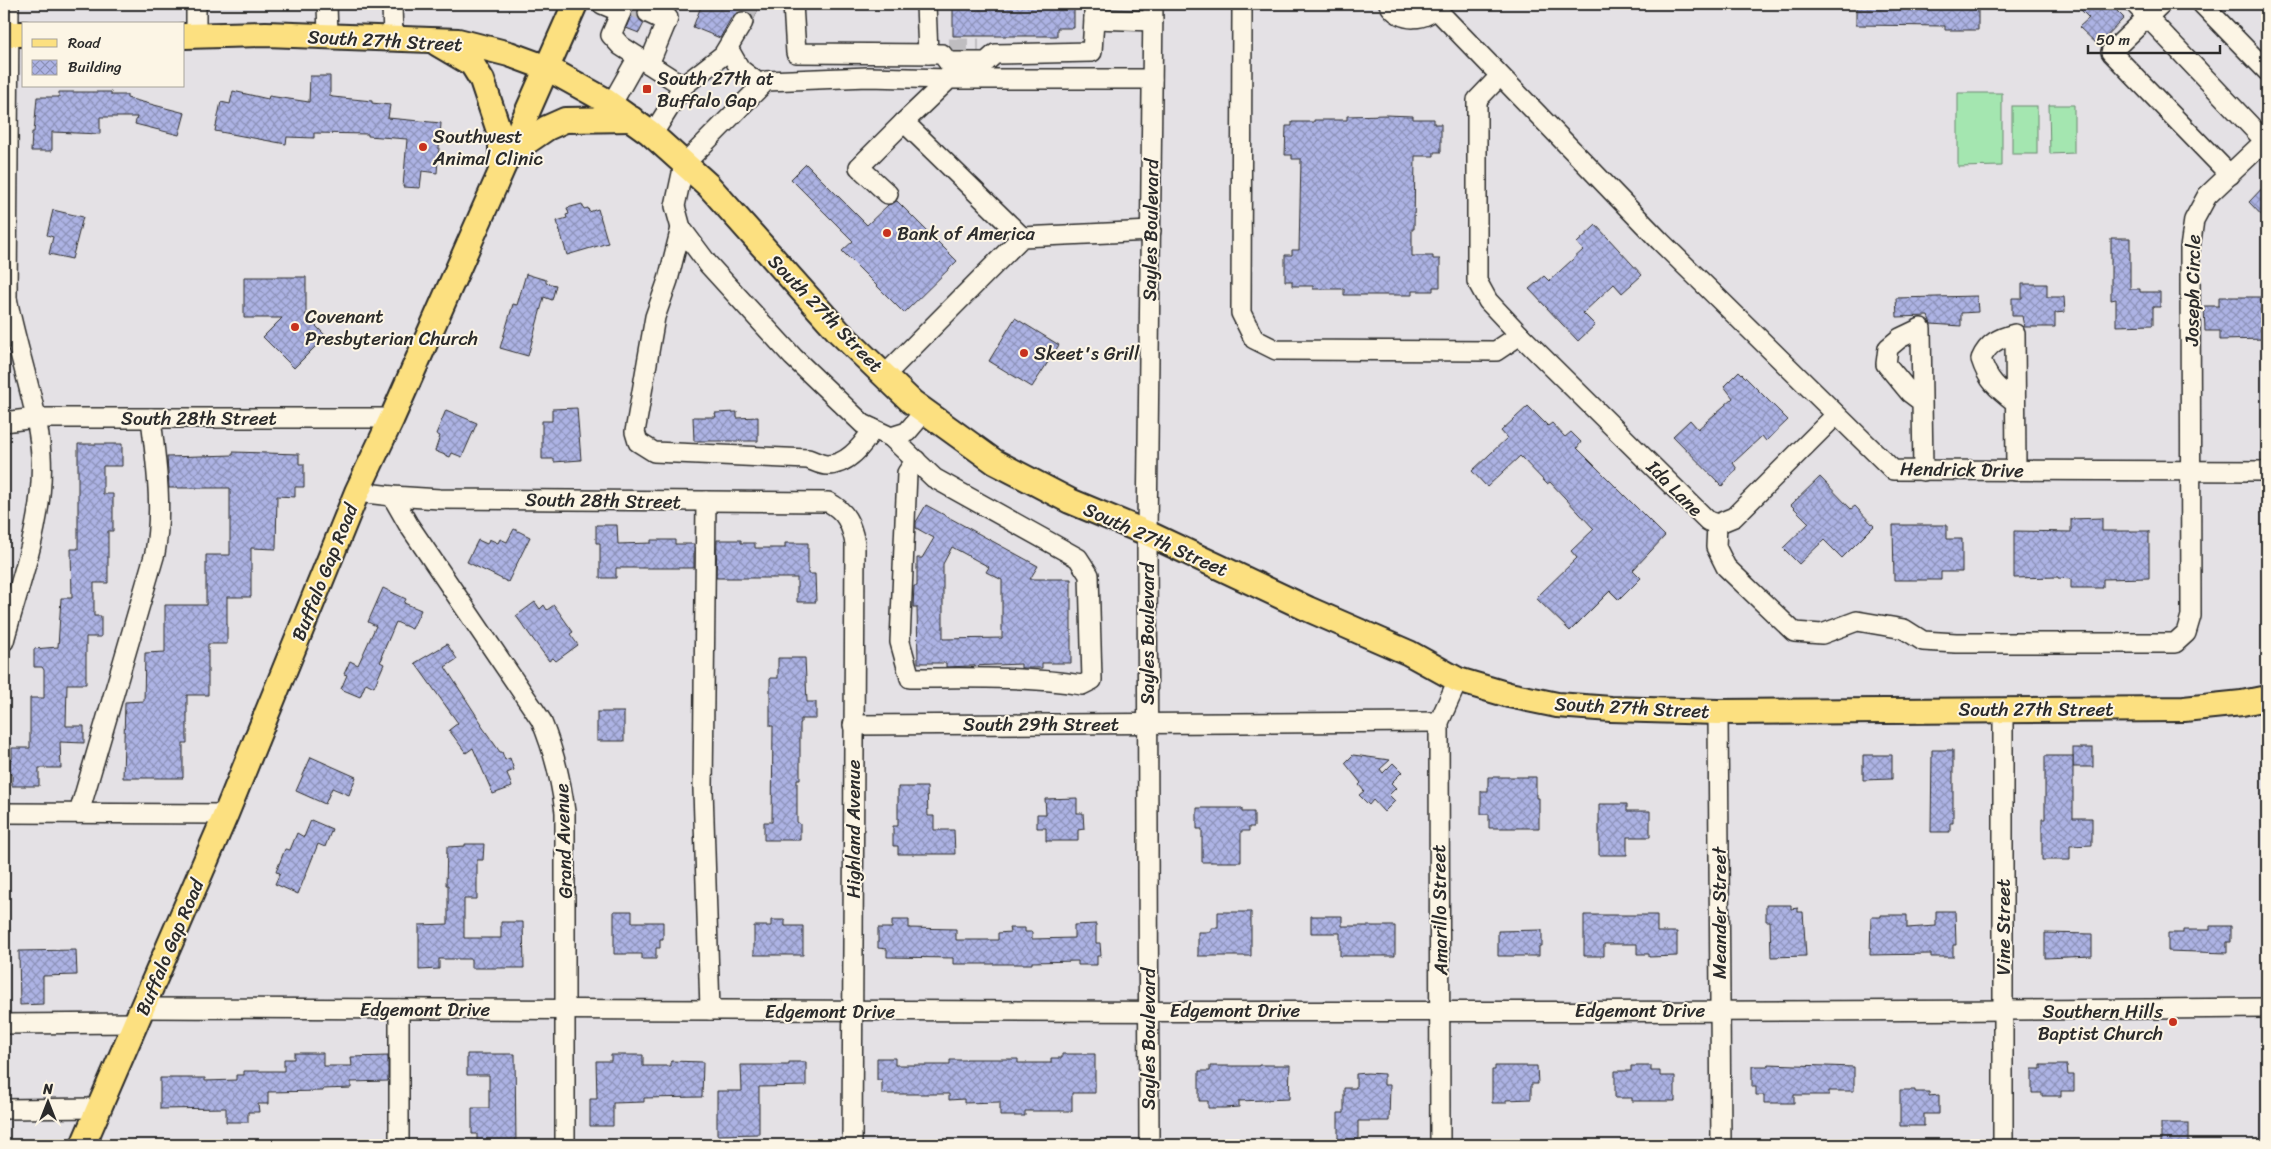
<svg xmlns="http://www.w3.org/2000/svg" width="2271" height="1149" viewBox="0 0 2271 1149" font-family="Sriracha,sans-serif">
	<defs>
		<pattern id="building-cross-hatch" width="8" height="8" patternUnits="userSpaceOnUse" patternTransform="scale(1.25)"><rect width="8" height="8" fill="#adb3e4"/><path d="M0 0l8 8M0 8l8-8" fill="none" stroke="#8d92b9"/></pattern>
	</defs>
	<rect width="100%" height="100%" fill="#e4e1e5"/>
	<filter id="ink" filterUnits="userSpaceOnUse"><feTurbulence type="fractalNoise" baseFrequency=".02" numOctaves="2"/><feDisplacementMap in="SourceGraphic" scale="10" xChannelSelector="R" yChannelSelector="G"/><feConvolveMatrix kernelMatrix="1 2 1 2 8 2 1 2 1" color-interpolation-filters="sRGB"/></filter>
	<g filter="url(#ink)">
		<g fill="#a4e6b0" stroke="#68886e">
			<polygon points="1958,93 2002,93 2002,166 1958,167"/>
			<polygon points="2049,105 2074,105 2074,153 2050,154"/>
			<rect x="2012" y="106" width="25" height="48"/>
		</g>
		<g fill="url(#building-cross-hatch)" stroke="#2b2b2b" fill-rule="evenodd">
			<polygon points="635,4 642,4 637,13 639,19 644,23 639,33 626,28"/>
			<polygon points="701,4 760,4 754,19 749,13 744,11 738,12 732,17 720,38 693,27 702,4"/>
			<polygon points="953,4 1074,4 1074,28 1057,28 1057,36 953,36"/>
			<polygon points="1856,4 1978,4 1978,30 1945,30 1945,26 1856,25"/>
			<polygon points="2075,4 2110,4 2124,18 2098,45 2079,27 2089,18"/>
			<polygon points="310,76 330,76 330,96 333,97 372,101 372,103 390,105 388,118 441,123 437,173 422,171 420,188 403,187 407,139 368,136 368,134 314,133 314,138 287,137 286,144 215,131 221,102 230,104 233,91 268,99 269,96 309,102"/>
			<polygon points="59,92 111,92 111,95 127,95 127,98 185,113 179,135 135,124 137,117 100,117 100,134 52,132 52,151 31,151 32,132 34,132 37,97 59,97"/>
			<polygon points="1385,115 1413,116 1413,119 1434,119 1434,124 1441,124 1441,152 1434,152 1434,156 1415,156 1414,229 1412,229 1412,256 1433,256 1433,259 1440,259 1440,287 1433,287 1433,291 1412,291 1412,295 1344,295 1344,289 1313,289 1313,286 1292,286 1292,281 1285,281 1285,255 1292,255 1292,250 1299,250 1301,159 1292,159 1292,155 1285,155 1286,126 1292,126 1292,122 1314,122 1314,120 1347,120 1347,116"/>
			<polygon points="806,164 867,225 888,205 897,201 957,261 904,313 842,251 853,241 791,179"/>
			<polygon points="2267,183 2267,221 2249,202"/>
			<polygon points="582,204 584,209 588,208 589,212 598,209 608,243 567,255 557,221 567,218 566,215 569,214 567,208"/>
			<polygon points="53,210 83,217 72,259 49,254 53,237 47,235"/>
			<polygon points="1596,225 1642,275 1622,293 1614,284 1583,313 1595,325 1578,341 1529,289 1544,276 1549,281 1583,250 1577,243"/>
			<polygon points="2111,238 2130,238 2130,289 2140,289 2140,292 2160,292 2160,307 2153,307 2153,325 2116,326 2116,299 2111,300"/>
			<polygon points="526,274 546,280 546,283 556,285 552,300 544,297 528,356 500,348 513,304 517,305"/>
			<polygon points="244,277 306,277 306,316 326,336 294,368 263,337 282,318 244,318"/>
			<polygon points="2022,284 2047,284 2047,297 2064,297 2065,312 2055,313 2055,327 2024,327 2022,316 2012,316 2012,298 2022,298"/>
			<polygon points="1977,296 1978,312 1961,313 1961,326 1931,324 1928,316 1897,317 1896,298"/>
			<polygon points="2219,297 2267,297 2267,339 2220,340 2220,331 2205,331 2204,306 2219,306"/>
			<polygon points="1015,318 1059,345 1032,387 989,361"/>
			<polygon points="1739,371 1788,420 1766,441 1762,436 1733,463 1737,469 1722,486 1673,436 1690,420 1698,429 1733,398 1724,386"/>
			<polygon points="1528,406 1548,426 1552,423 1565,437 1571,432 1581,442 1577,448 1665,536 1633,570 1641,578 1619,600 1610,591 1570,631 1536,598 1577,558 1571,551 1594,529 1550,482 1547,484 1520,456 1487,487 1472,471 1507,438 1501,431"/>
			<polygon points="577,408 581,460 554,462 554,459 542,459 542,421 552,421 552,409"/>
			<polygon points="446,410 477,423 462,457 452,453 450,457 435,451 440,436 436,434"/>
			<polygon points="737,412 737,418 758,417 758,441 694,441 693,417 716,417 715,413"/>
			<polygon points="78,444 122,444 122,466 103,466 103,494 113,494 113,531 108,531 108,583 94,583 94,616 101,616 101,637 86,637 86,684 67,684 66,726 84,726 84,743 60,742 61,768 39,768 39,786 12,786 12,774 10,774 10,759 12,759 12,748 30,748 30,698 44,698 44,670 42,667 34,667 34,649 58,647 61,598 72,598 71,549 78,549"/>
			<polygon points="233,452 299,454 299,464 304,464 304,487 295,487 295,497 277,496 276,549 251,548 251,597 227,597 227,644 208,644 208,695 187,695 187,743 183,743 183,778 123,778 125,702 144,701 145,653 165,652 165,605 206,605 206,555 230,555 230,488 169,488 167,457 233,455"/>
			<polygon points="1820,477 1851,509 1855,506 1874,526 1842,558 1824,540 1799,564 1783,548 1809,523 1791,505"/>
			<path d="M926 505 1038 566 1030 579H1071V663H1042V668H1021V664L946 667V663H918L917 607H913L914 586H917V558H922L934 538 916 528V522ZM952 547 989 567 986 572 1002 580V638L943 639V564Z"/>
			<polygon points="2102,518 2102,531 2149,531 2149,578 2103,579 2103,588 2071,588 2071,579 2058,578 2058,577 2014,578 2014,531 2071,532 2071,519"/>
			<polygon points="596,525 617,525 618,544 651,543 651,540 675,540 675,544 694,544 694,568 616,568 616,578 600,578 600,543 596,543"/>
			<polygon points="1893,525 1947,525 1947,539 1962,539 1962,572 1941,572 1941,580 1894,580"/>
			<polygon points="514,529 530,537 508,582 467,562 478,540 487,544 489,539 498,543 500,539 507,542"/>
			<polygon points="717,540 741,540 741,543 755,543 755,548 785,548 785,543 808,543 808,574 815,574 816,602 797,602 797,578 716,578"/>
			<polygon points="383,588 406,599 404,603 421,610 412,629 396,622 381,657 383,657 380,662 384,664 374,687 366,683 360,697 341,689 347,675 344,674 350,661 358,665 376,626 368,622"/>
			<polygon points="535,602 540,609 544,605 547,610 554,605 573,632 570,634 578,645 556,661 553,658 549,661 516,616"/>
			<polygon points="447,644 457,659 445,667 482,724 481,725 500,752 502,752 505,760 510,758 514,770 507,773 512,787 493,794 473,748 466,753 449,730 458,723 415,663"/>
			<polygon points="778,658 805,658 807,702 816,702 816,719 801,719 801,723 800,723 800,779 797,779 797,822 800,824 800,840 764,840 764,822 772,822 773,726 770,726 770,678 778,678"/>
			<rect x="597" y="712" width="27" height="29"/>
			<rect x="2073" y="748" width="20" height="19"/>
			<polygon points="1932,750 1953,750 1953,823 1950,823 1950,832 1931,832"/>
			<polygon points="1353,755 1390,760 1380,769 1383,773 1393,763 1402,772 1391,783 1396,788 1389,795 1395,801 1384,812 1373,800 1369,805 1359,795 1364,791 1359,785 1361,783 1345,763"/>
			<polygon points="1863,755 1892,755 1892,779 1863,780"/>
			<polygon points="2045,756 2073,756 2073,818 2092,818 2092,845 2070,846 2070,860 2042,860 2042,819 2045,819"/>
			<polygon points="311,757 356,777 349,795 332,788 325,804 296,791"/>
			<polygon points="1488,777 1536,777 1536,798 1539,798 1539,828 1489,828 1489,814 1481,814 1481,791 1488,791"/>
			<polygon points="898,787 927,787 928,816 934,816 934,830 954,830 955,854 898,854 898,846 893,846 893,826 898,826"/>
			<polygon points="1077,798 1077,813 1083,813 1084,829 1078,830 1078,841 1046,841 1046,828 1037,828 1037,814 1046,814 1045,799"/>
			<polygon points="1599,804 1627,804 1627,811 1650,811 1650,837 1627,837 1627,855 1599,855"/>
			<polygon points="1197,808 1242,808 1242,812 1254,812 1254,827 1249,827 1249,831 1241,831 1241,862 1202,862 1202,829 1197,829"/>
			<polygon points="311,820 332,829 325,847 318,844 298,894 275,884 280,873 276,872 285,849 290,850 297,833 304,837"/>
			<polygon points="465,844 484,844 483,860 477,860 477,899 464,899 464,938 501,938 501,922 523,922 524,968 471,968 471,959 439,959 439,969 419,970 419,925 448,924 448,885 446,885 447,847 465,846"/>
			<polygon points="1766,905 1791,905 1791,909 1798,908 1798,912 1803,912 1806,956 1771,957 1770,921 1766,921"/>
			<polygon points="614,911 632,911 632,922 663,922 663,939 660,939 660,948 656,948 656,959 642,959 642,954 614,954"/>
			<polygon points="1936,911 1955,911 1956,945 1953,945 1953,957 1931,957 1931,954 1870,955 1871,917 1881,917 1881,915 1907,915 1907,928 1936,926"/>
			<polygon points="1218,912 1251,912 1251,956 1198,956 1198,932 1211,932 1211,928 1218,928"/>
			<polygon points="1584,915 1657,915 1657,932 1677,932 1677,956 1649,957 1649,954 1637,954 1637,944 1604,944 1604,956 1584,956"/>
			<polygon points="1311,916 1342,916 1342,926 1395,926 1395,956 1340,956 1340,933 1311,933"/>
			<polygon points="771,920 785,920 785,926 803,926 803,955 754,955 754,926 771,926"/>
			<polygon points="892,920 909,920 909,928 956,929 956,940 998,940 998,933 1010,932 1009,928 1025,928 1025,932 1032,932 1032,939 1074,938 1074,925 1096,924 1096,943 1100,943 1101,956 1097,956 1097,965 1078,965 1078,961 1032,962 1032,964 953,964 953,958 887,957 887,949 878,948 878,928 892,928"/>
			<polygon points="2210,926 2231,926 2231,942 2227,942 2227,953 2168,951 2168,933 2183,933 2183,930 2210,930"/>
			<polygon points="1542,930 1542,946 1539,946 1539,956 1498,956 1498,931"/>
			<polygon points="2045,933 2092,934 2092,956 2045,958"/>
			<polygon points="76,950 77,975 43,976 43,1004 20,1005 19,951"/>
			<polygon points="294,1053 323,1053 323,1066 352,1066 351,1057 388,1056 388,1081 351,1082 351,1088 323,1089 323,1091 268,1092 268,1104 258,1104 259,1112 248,1112 248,1122 226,1122 226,1108 160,1109 160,1078 205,1078 205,1081 236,1080 236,1075 244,1075 244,1071 284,1071 284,1059 294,1059"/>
			<polygon points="467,1054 515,1054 516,1145 477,1143 477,1134 472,1134 472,1108 489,1108 489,1075 467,1075"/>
			<polygon points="1062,1054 1095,1054 1095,1093 1072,1093 1072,1111 1025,1111 1025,1116 1000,1116 1000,1102 964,1103 964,1099 949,1100 949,1094 882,1094 882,1080 877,1080 877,1058 895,1058 895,1065 950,1065 950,1060 966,1060 966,1059 1018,1059 1018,1063 1051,1063 1051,1058 1062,1058"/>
			<polygon points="611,1055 643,1055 643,1066 671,1066 671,1061 703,1062 702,1097 644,1098 644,1102 613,1103 613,1126 590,1126 590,1099 597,1099 596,1061 611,1061"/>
			<polygon points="789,1062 806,1062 806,1086 759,1087 759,1134 717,1135 717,1091 742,1091 741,1065 789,1065"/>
			<polygon points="1768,1064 1854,1067 1854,1091 1829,1091 1829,1095 1794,1095 1794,1103 1764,1103 1764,1095 1756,1095 1756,1087 1752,1087 1752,1066 1768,1066"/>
			<polygon points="1259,1065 1290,1065 1289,1099 1239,1101 1239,1107 1225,1108 1208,1108 1208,1101 1199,1101 1199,1071 1210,1071 1210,1066 1259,1066"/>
			<polygon points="2041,1065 2067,1065 2068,1075 2074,1075 2074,1091 2061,1091 2061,1096 2042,1096 2042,1093 2032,1093 2032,1069 2041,1069"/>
			<polygon points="1495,1066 1537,1066 1538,1084 1531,1084 1531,1099 1506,1100 1506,1103 1492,1103 1492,1070 1495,1070"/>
			<polygon points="1631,1066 1651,1066 1651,1071 1660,1071 1660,1076 1675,1076 1675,1101 1632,1101 1632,1098 1615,1098 1615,1071 1631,1071"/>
			<polygon points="1367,1073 1384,1074 1384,1085 1390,1085 1389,1121 1358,1121 1358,1141 1338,1141 1338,1113 1344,1113 1344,1088 1356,1088 1356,1074"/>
			<polygon points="1900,1090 1915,1090 1915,1092 1929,1092 1929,1096 1939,1095 1939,1114 1924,1114 1924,1126 1900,1126"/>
			<rect x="2161" y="1123" width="28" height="22"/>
		</g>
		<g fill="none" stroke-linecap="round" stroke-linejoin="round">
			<g stroke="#bfbdc0" stroke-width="19" stroke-dasharray="19 9" stroke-linecap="butt">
				<polyline points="629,5 648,13"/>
				<polyline points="743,22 750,4"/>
				<polyline points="949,48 979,48"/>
			</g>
			<defs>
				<g id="minor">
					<polyline points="327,4 328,36"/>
					<polyline points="392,4 393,38"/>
					<polyline points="602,4 621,12 624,4"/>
					<polyline points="793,4 796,53 942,54 948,62 986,62 995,54 1092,52 1094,19"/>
					<polyline points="926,4 928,54"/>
					<polyline points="1094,4 1094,19 1153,21"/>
					<polyline points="1242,4 1241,313 1254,339 1276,350 1496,351 1520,335"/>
					<path d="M1389 4C1400 23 1427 22 1439 4"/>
					<polyline points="2135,4 2265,141"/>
					<polyline points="2161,4 2111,52 2230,175"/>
					<polyline points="2202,4 2267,71"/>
					<polyline points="1436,9 1660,241 1893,470 2267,471"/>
					<polyline points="621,12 611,35 621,46 638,57"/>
					<polyline points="648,13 667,22"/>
					<polyline points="196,36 196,4"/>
					<polyline points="728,48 740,69 761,85"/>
					<polyline points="649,64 668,18"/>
					<polyline points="1500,76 1477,100 1477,281 1488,301 1520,335 1708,521 1717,524 1734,517 1836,415"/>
					<polyline points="683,86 723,55 743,22"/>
					<polyline points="611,105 638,57 683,86 652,135"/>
					<polyline points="888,194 859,167 904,122"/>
					<path d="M681 228 668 280 655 317 635 432 638 442 654 452 808 459C814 461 821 465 827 465 848 465 863 445 873 429"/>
					<polyline points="1022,237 904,122 949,79 1152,79"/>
					<polyline points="885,375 1022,237 1151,231"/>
					<polyline points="1922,402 1910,393 1886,364 1888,348 1900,338 1921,328 1923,471"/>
					<path d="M2015 402C1997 388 1988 381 1981 359 1988 343 1999 338 2015 334L2016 471"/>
					<polyline points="925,411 907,432 891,437 863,424 793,357 708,264 681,228 675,206 684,164 766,81 868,77 949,79"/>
					<polyline points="4,422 35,418 392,418"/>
					<path d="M891 437 934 478 1078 558 1089 575 1092 680 1082 685C1025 676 968 678 910 678L900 642 907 473 916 460"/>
					<path d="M357 492 392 496 440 499 828 502C846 511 851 524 855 543L852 1145"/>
					<path d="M392 496 408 524 541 720C554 751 561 779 565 812V1145"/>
					<polyline points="706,501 703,789 710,1010"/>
					<polyline points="1717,524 1716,547 1726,567 1794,632 1822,634 1857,621 1904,629 1923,641 1956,643 2175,643 2186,633 2191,616 2190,248 2194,220 2207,196 2267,139"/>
					<path d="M4 641C20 580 45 519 41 455 38 406 16 348 7 298L9 4"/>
					<polyline points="2003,709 2003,1145"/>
					<polyline points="1718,712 1721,1145"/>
					<polyline points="853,725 1439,722"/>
					<polyline points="4,813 226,814"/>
					<path d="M79 813 155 553C163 508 156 463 151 418"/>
					<path d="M143 1008C851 1010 1559 1015 2267 1008"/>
					<polyline points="399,1009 399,1145"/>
					<polyline points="4,1024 137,1023"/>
					<polyline points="4,1109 99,1108"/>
					<polyline points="1149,1145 1147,533 1153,4"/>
					<polyline points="1440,1145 1439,722 1458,680"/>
				</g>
				<g id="major">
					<polyline points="4,34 24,34"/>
					<polyline points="184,36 266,34 458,41 509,54 547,68 603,99 649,132 708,185 839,332 912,402 995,462 1070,501 1147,533 1308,609 1409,653 1458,680 1509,695 1557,705 1611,709 1718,712 2184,709 2242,703 2267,698"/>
					<polyline points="438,44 472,64 482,80 501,137 501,165"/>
					<polyline points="509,154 547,128 565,120 632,119"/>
					<polyline points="83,1145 226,814 357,492 392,418 575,4"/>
				</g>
			</defs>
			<use href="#minor" stroke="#2b2b2b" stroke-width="22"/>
			<use href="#major" stroke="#2b2b2b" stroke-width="28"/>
			<use href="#minor" stroke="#fcf5e5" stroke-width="19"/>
			<use href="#major" stroke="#fce080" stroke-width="24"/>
		</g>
	</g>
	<g fill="#c8321e" stroke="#fcf5e5" stroke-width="2">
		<rect x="642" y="84" width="10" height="10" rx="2.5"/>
		<circle cx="423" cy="147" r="5"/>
		<circle cx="887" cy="233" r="5"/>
		<circle cx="295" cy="327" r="5"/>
		<circle cx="1024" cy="353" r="5"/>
		<circle cx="2173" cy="1022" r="5"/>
	</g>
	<g text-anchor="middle" stroke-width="4" stroke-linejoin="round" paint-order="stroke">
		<g font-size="19" fill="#2b2b2b" stroke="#fcf5e5">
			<text transform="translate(385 40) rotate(3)" y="7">South 27th Street</text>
			<text transform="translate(1150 230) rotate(-89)" y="7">Sayles Boulevard</text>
			<text transform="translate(2192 290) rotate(-89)" y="7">Joseph Circle</text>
			<text transform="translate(826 313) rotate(46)" y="7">South 27th Street</text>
			<text x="199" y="425">South 28th Street</text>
			<text transform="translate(1962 469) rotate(1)" y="7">Hendrick Drive</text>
			<text transform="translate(1675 488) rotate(45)" y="7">Ida Lane</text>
			<text transform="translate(603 500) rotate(1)" y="7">South 28th Street</text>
			<text transform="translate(1156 539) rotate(24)" y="7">South 27th Street</text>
			<text transform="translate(324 572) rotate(-68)" y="7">Buffalo Gap Road</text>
			<text transform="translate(1147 634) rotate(-90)" y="7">Sayles Boulevard</text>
			<text transform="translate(1632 707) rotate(3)" y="7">South 27th Street</text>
			<text x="2036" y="716">South 27th Street</text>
			<text x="1041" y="731">South 29th Street</text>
			<text transform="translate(853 829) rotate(-90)" y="7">Highland Avenue</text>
			<text transform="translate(563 841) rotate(-92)" y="7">Grand Avenue</text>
			<text transform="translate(1439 910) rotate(-91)" y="7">Amarillo Street</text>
			<text transform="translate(1719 913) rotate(-90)" y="7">Meander Street</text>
			<text transform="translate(2003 927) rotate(-90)" y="7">Vine Street</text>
			<text transform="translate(169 947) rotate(-67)" y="7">Buffalo Gap Road</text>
			<text x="425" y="1016">Edgemont Drive</text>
			<text x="1235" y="1017">Edgemont Drive</text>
			<text x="1640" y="1017">Edgemont Drive</text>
			<text x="830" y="1018">Edgemont Drive</text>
			<text transform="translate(1148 1039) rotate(-90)" y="7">Sayles Boulevard</text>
		</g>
		<g font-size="19" fill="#2b2b2b" stroke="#fcf5e5" text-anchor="start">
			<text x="657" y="85">South 27th at<tspan x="657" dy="22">Buffalo Gap</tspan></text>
			<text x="433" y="143">Southwest<tspan x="433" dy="22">Animal Clinic</tspan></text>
			<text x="897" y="240">Bank of America</text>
			<text x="305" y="323">Covenant<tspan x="305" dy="22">Presbyterian Church</tspan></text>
			<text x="1034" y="360">Skeet's Grill</text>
			<text x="2163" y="1018" text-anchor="end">Southern Hills<tspan x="2163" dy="22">Baptist Church</tspan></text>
		</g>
	</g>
	<rect width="2271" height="1149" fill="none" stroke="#fcf5e5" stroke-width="20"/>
	<rect x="10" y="10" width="2251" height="1129" fill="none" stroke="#2b2b2b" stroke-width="2" filter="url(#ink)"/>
	<rect x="22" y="22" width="162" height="65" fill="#fcf5e5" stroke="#a8a49b"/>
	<rect x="32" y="39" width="25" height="8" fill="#fce080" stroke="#a8a49b"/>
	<text x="68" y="48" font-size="15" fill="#2b2b2b">Road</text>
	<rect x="32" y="60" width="25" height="15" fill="url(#building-cross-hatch)" stroke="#a8a49b"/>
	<text x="68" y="72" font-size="15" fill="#2b2b2b">Building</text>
	<g transform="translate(48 1102)" stroke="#fcf5e5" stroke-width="4" paint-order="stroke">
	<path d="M0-4L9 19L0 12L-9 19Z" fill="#2b2b2b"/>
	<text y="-8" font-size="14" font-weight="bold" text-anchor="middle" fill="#2b2b2b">N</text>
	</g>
	<path d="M2088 45v8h132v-8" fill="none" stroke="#2b2b2b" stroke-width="2.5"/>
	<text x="2096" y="45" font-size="15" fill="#2b2b2b" stroke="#fcf5e5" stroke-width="4" paint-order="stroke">50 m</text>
</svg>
